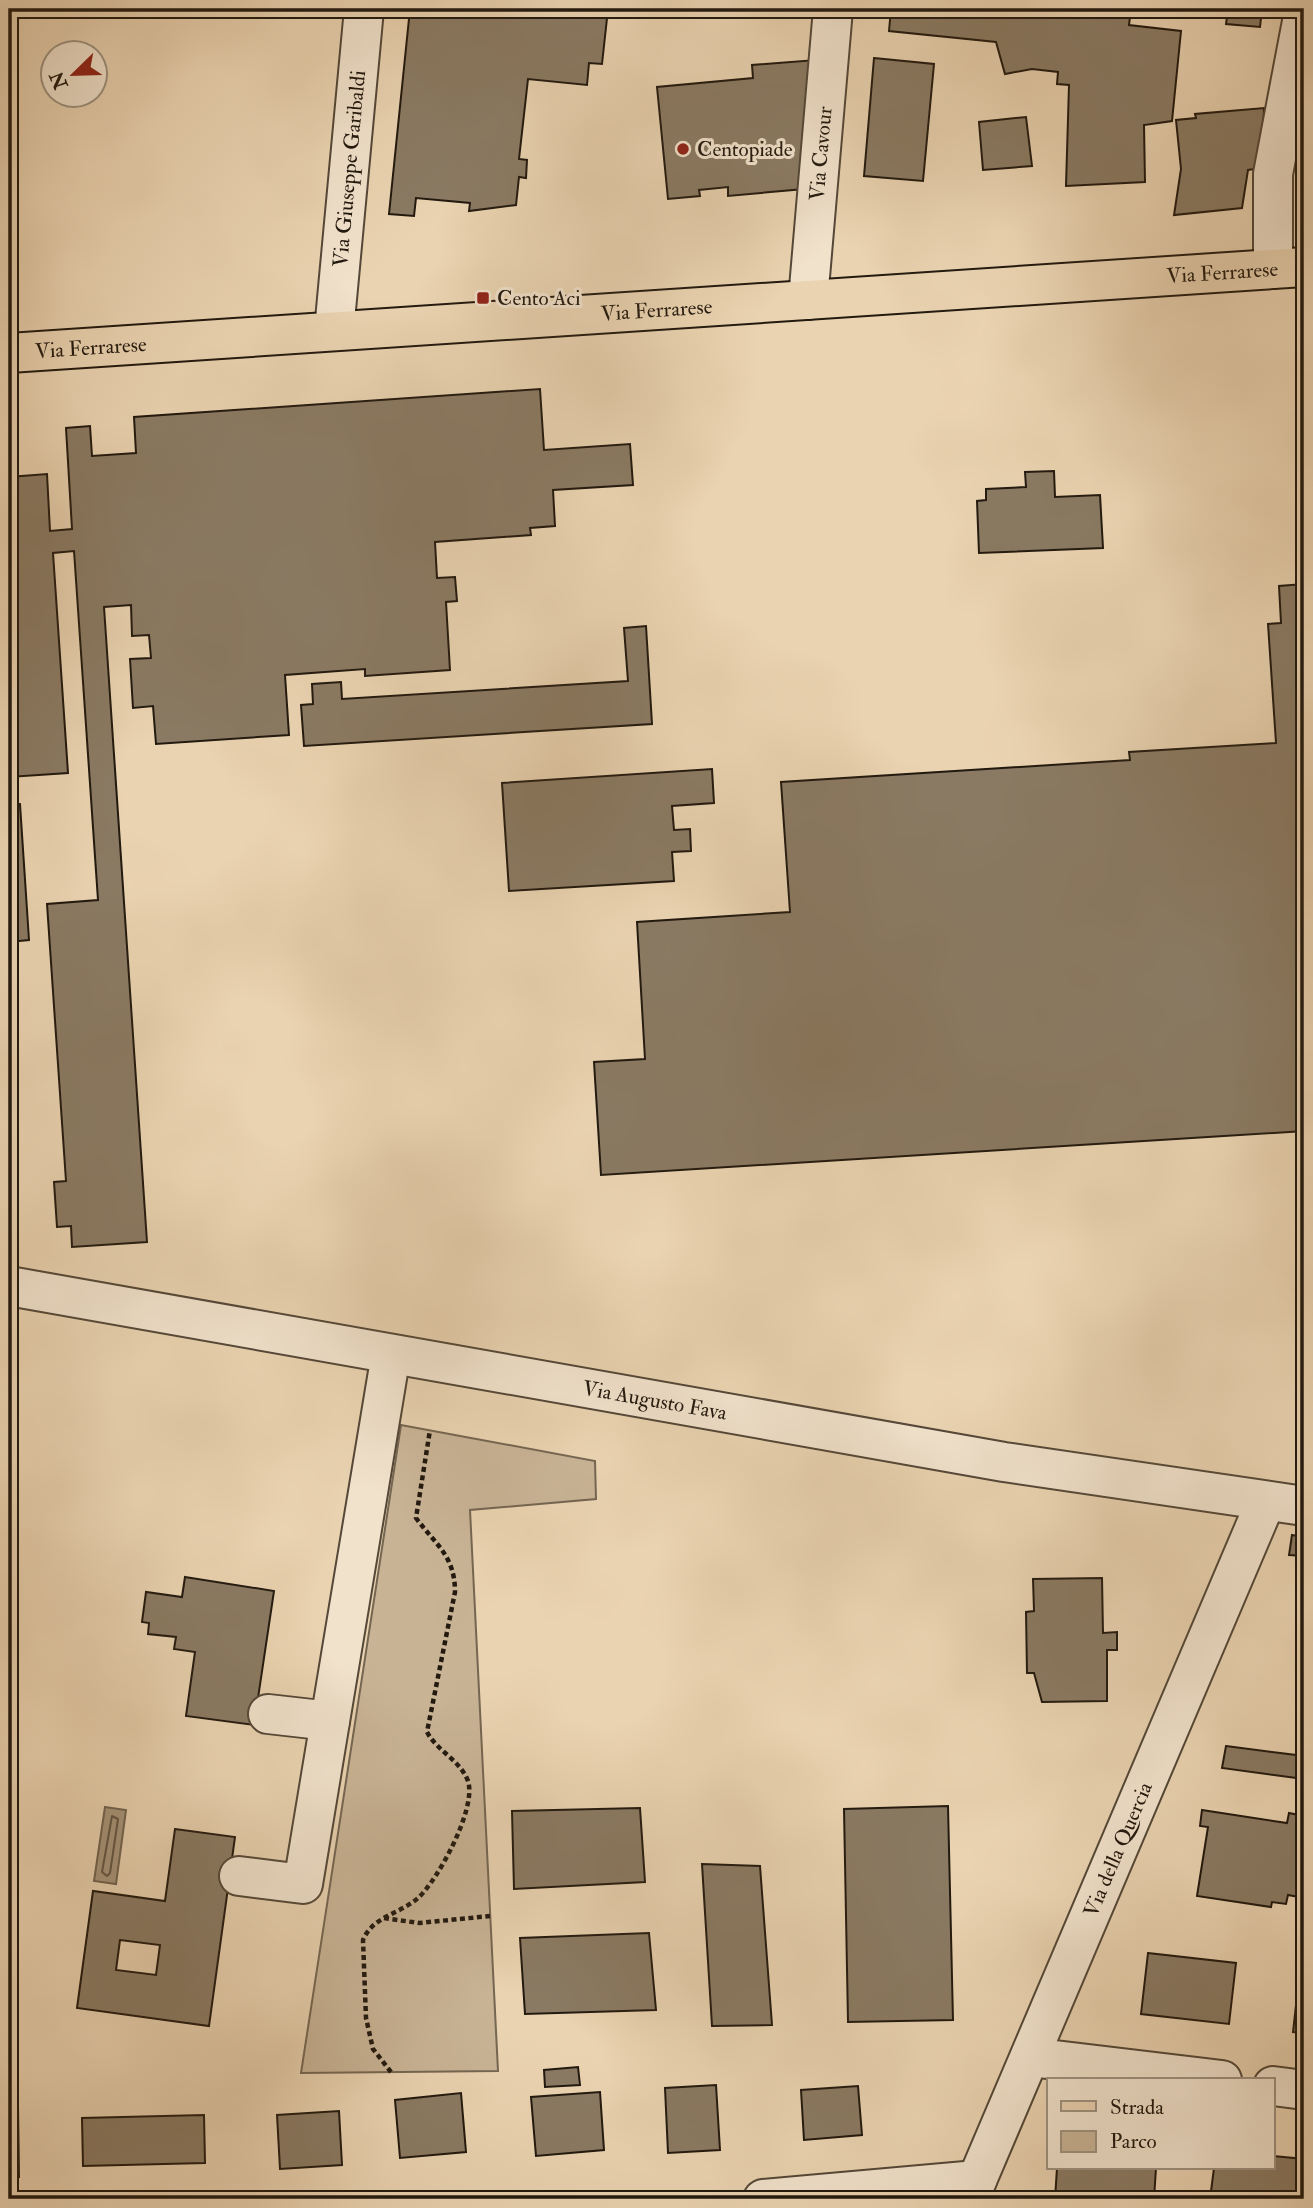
<svg xmlns="http://www.w3.org/2000/svg" width="1313" height="2208" viewBox="0 0 1313 2208" font-family="'IM FELL Double Pica',serif">
	<rect width="100%" height="100%" fill="#ead3b1"/>
	<filter id="stains"><feTurbulence type="fractalNoise" baseFrequency=".00286" numOctaves="4"/><feColorMatrix values="0 0 0 0 .2 0 0 0 0 .09 0 0 0 0 .02 0 0 0 .5 -.17"/></filter>
	<radialGradient id="worn" r=".72"><stop offset=".6" stop-color="#630" stop-opacity="0"/><stop offset="1" stop-color="#630" stop-opacity=".3"/></radialGradient>
	<polygon fill="#c8b395" stroke="#756652" stroke-width="2" points="401,1425 595,1461 596,1499 470,1510 498,2071 301,2073"/>
	<polygon fill="#a6947a" stroke="#71634f" stroke-width="2" points="105,1807 126,1810 116,1884 94,1881"/>
	<g fill="none" stroke-linecap="round" stroke-linejoin="round">
		<polygon stroke="#645644" stroke-width="2" points="112,1816 118,1819 110,1873 107,1876 102,1872"/>
	</g>
	<g fill="#8a7a63" stroke="#22190f" stroke-width="2" fill-rule="evenodd">
		<polygon points="94,9 165,9 165,16"/>
		<polygon points="410,9 608,9 602,64 589,63 587,85 528,79 519,159 527,160 526,178 519,177 516,205 469,211 470,203 416,198 414,216 389,214"/>
		<polygon points="891,9 1131,9 1129,25 1181,31 1172,121 1144,125 1145,182 1066,186 1069,85 1057,84 1058,72 1032,69 1005,74 996,42 889,31"/>
		<polygon points="1228,9 1262,9 1260,27 1226,24"/>
		<polygon points="874,58 934,64 923,181 864,176"/>
		<polygon points="816,60 804,189 728,196 728,187 699,190 700,196 668,199 657,87 753,78 752,65"/>
		<polygon points="1264,108 1262,168 1248,170 1242,208 1174,215 1181,169 1176,120 1196,118 1195,114"/>
		<polygon points="1026,117 1032,166 983,170 979,122"/>
		<polygon points="540,389 544,450 630,444 633,485 553,490 555,526 530,528 531,535 435,542 437,578 455,577 457,601 446,602 450,670 365,676 365,669 285,675 289,735 156,744 153,706 133,708 130,659 151,658 149,635 132,636 131,605 104,607 147,1242 72,1247 71,1226 57,1227 54,1182 66,1181 47,904 98,900 74,551 53,553 68,773 9,777 9,477 47,474 50,531 72,529 66,428 90,426 92,456 136,453 134,417"/>
		<polygon points="1054,471 1055,497 1100,495 1103,548 979,553 977,501 986,500 986,489 1026,487 1025,472"/>
		<polygon points="1304,584 1304,1131 601,1175 594,1062 645,1059 637,922 790,912 781,782 1130,760 1129,752 1276,743 1268,624 1281,623 1279,586"/>
		<polygon points="646,626 652,724 304,746 301,705 313,704 312,684 341,682 342,699 628,681 624,628"/>
		<polygon points="712,769 714,803 672,806 674,830 690,829 691,851 672,852 674,881 509,891 502,783"/>
		<polygon points="20,804 29,940 9,942 9,805"/>
		<polygon points="1292,1535 1304,1537 1304,1556 1289,1555"/>
		<polygon points="185,1577 274,1591 254,1725 186,1716 195,1652 174,1649 176,1637 148,1634 149,1623 142,1622 146,1592 182,1597"/>
		<polygon points="1102,1578 1103,1633 1117,1632 1117,1650 1107,1650 1107,1701 1042,1702 1034,1673 1027,1673 1026,1612 1034,1611 1033,1579"/>
		<polygon points="1226,1746 1304,1756 1304,1779 1222,1768"/>
		<polygon points="948,1806 953,2020 848,2022 844,1809"/>
		<polygon points="640,1808 645,1882 514,1889 512,1811"/>
		<polygon points="1202,1810 1287,1823 1289,1813 1304,1816 1304,1891 1300,1891 1299,1897 1288,1895 1286,1904 1272,1902 1271,1907 1197,1896 1208,1827 1200,1826"/>
		<path d="M175 1829 235 1837 209 2026 77 2008 93 1891 165 1901ZM120 1940 160 1945 156 1975 116 1970Z"/>
		<polygon points="702,1864 760,1866 772,2025 712,2026"/>
		<polygon points="649,1933 656,2010 525,2014 520,1938"/>
		<polygon points="1148,1953 1236,1963 1229,2024 1141,2014"/>
		<polygon points="1301,1960 1304,1961 1304,2033 1293,2032"/>
		<polygon points="578,2067 580,2085 545,2087 544,2070"/>
		<polygon points="716,2085 720,2150 668,2153 665,2088"/>
		<polygon points="858,2086 862,2135 804,2140 801,2090"/>
		<polygon points="600,2092 604,2150 536,2156 531,2097"/>
		<polygon points="461,2093 466,2152 400,2158 395,2100"/>
		<polygon points="9,2106 18,2106 19,2177 9,2177"/>
		<polygon points="339,2111 342,2165 280,2169 277,2115"/>
		<polygon points="204,2115 205,2163 83,2166 82,2118"/>
		<polygon points="1273,2156 1304,2159 1304,2199 1210,2199 1214,2168 1273,2168"/>
		<polygon points="1057,2168 1156,2168 1154,2199 1055,2199"/>
	</g>
	<g fill="none" stroke-linecap="round" stroke-linejoin="round">
		<defs>
			<g id="minor">
				<polyline points="1273,269 1273,174 1304,11"/>
				<path id="s1" d="M808 300 833 9"/>
				<path id="s2" d="M334 331 364 9"/>
				<path id="s3" d="M9 1286 1004 1462 1304 1506"/>
				<polyline points="268,1714 330,1721"/>
				<polyline points="239,1876 303,1884 391,1354"/>
				<polyline points="1030,2057 1222,2080"/>
				<polyline points="1273,2086 1304,2090"/>
				<polyline points="763,2199 977,2180"/>
				<path id="s4" d="M969 2199 1266 1501"/>
			</g>
			<g id="major">
				<path id="s5" d="M9 353 1304 267"/>
			</g>
		</defs>
		<use href="#minor" stroke="#544838" stroke-width="42"/>
		<use href="#major" stroke="#22190f" stroke-width="42"/>
		<g stroke="#22190f" stroke-width="4.5" stroke-dasharray="5 3.5" stroke-linecap="butt">
			<polyline points="384,1918 419,1923 490,1916"/>
			<path d="M391 2072 373 2049 366 2018 363 1940C373 1916 400 1914 418 1898 438 1880 477 1808 468 1781 460 1760 437 1751 427 1732L455 1592C455 1556 436 1545 416 1518L430 1430"/>
		</g>
		<use href="#minor" stroke="#f1e2cc" stroke-width="38"/>
		<use href="#major" stroke="#ead3b1" stroke-width="38"/>
	</g>
	<g fill="#8f2418" stroke="#f1e2cc" stroke-width="2.5">
		<circle cx="683" cy="149" r="7"/>
		<rect x="476" y="291" width="14" height="14" rx="3.5"/>
	</g>
	<g text-anchor="middle" stroke-width="6" stroke-linejoin="round" paint-order="stroke">
		<g font-size="21" fill="#22190f" stroke="#f1e2cc" text-anchor="start">
			<text x="697" y="156">Centopiade</text>
			<text x="497" y="305">Cento Aci</text>
		</g>
		<g font-size="21" fill="#22190f" stroke="#f1e2cc">
			<text dy="7" stroke="none"><textPath href="#s1" startOffset="147">Via Cavour</textPath></text>
			<text dy="7" stroke="none"><textPath href="#s2" startOffset="163">Via Giuseppe Garibaldi</textPath></text>
			<text dy="7" stroke="none"><textPath href="#s5" startOffset="1216">Via Ferrarese</textPath></text>
			<text dy="7" stroke="none"><textPath href="#s5" startOffset="649">Via Ferrarese</textPath></text>
			<text dy="7" stroke="none"><textPath href="#s5" startOffset="82">Via Ferrarese</textPath></text>
			<text dy="7" stroke="none"><textPath href="#s3" startOffset="656">Via Augusto Fava</textPath></text>
			<text dy="7" stroke="none"><textPath href="#s4" startOffset="380">Via della Quercia</textPath></text>
		</g>
	</g>
	<rect width="1313" height="2208" fill="none" stroke="#ead3b1" stroke-width="35"/>
	<rect x="10" y="10" width="1292" height="2187" fill="none" stroke="#22190f" stroke-width="3.5"/>
	<rect x="18" y="18" width="1278" height="2173" fill="none" stroke="#22190f" stroke-width="2"/>
	<rect x="1047" y="2078" width="228" height="91" fill="#f1e2cc" stroke="#9e9280" stroke-width="2"/>
	<rect x="1061" y="2101" width="35" height="10" fill="#ead3b1" stroke="#9e9280" stroke-width="2"/>
	<text x="1110" y="2114" font-size="21" fill="#22190f">Strada</text>
	<rect x="1061" y="2131" width="35" height="21" fill="#c8b395" stroke="#9e9280" stroke-width="2"/>
	<text x="1110" y="2148" font-size="21" fill="#22190f">Parco</text>
	<g transform="translate(74 74) rotate(247)"><circle r="33" fill="#f1e2cc" stroke="#9e9280" stroke-width="2"/>
	<path d="M0-5L12 26L0 18L-12 26Z" fill="#8f2418"/>
	<text y="-10" font-size="19" font-weight="bold" text-anchor="middle" fill="#22190f">N</text>
	</g>
	<rect width="100%" height="100%" filter="url(#stains)"/>
	<rect width="100%" height="100%" fill="url(#worn)"/>
</svg>
